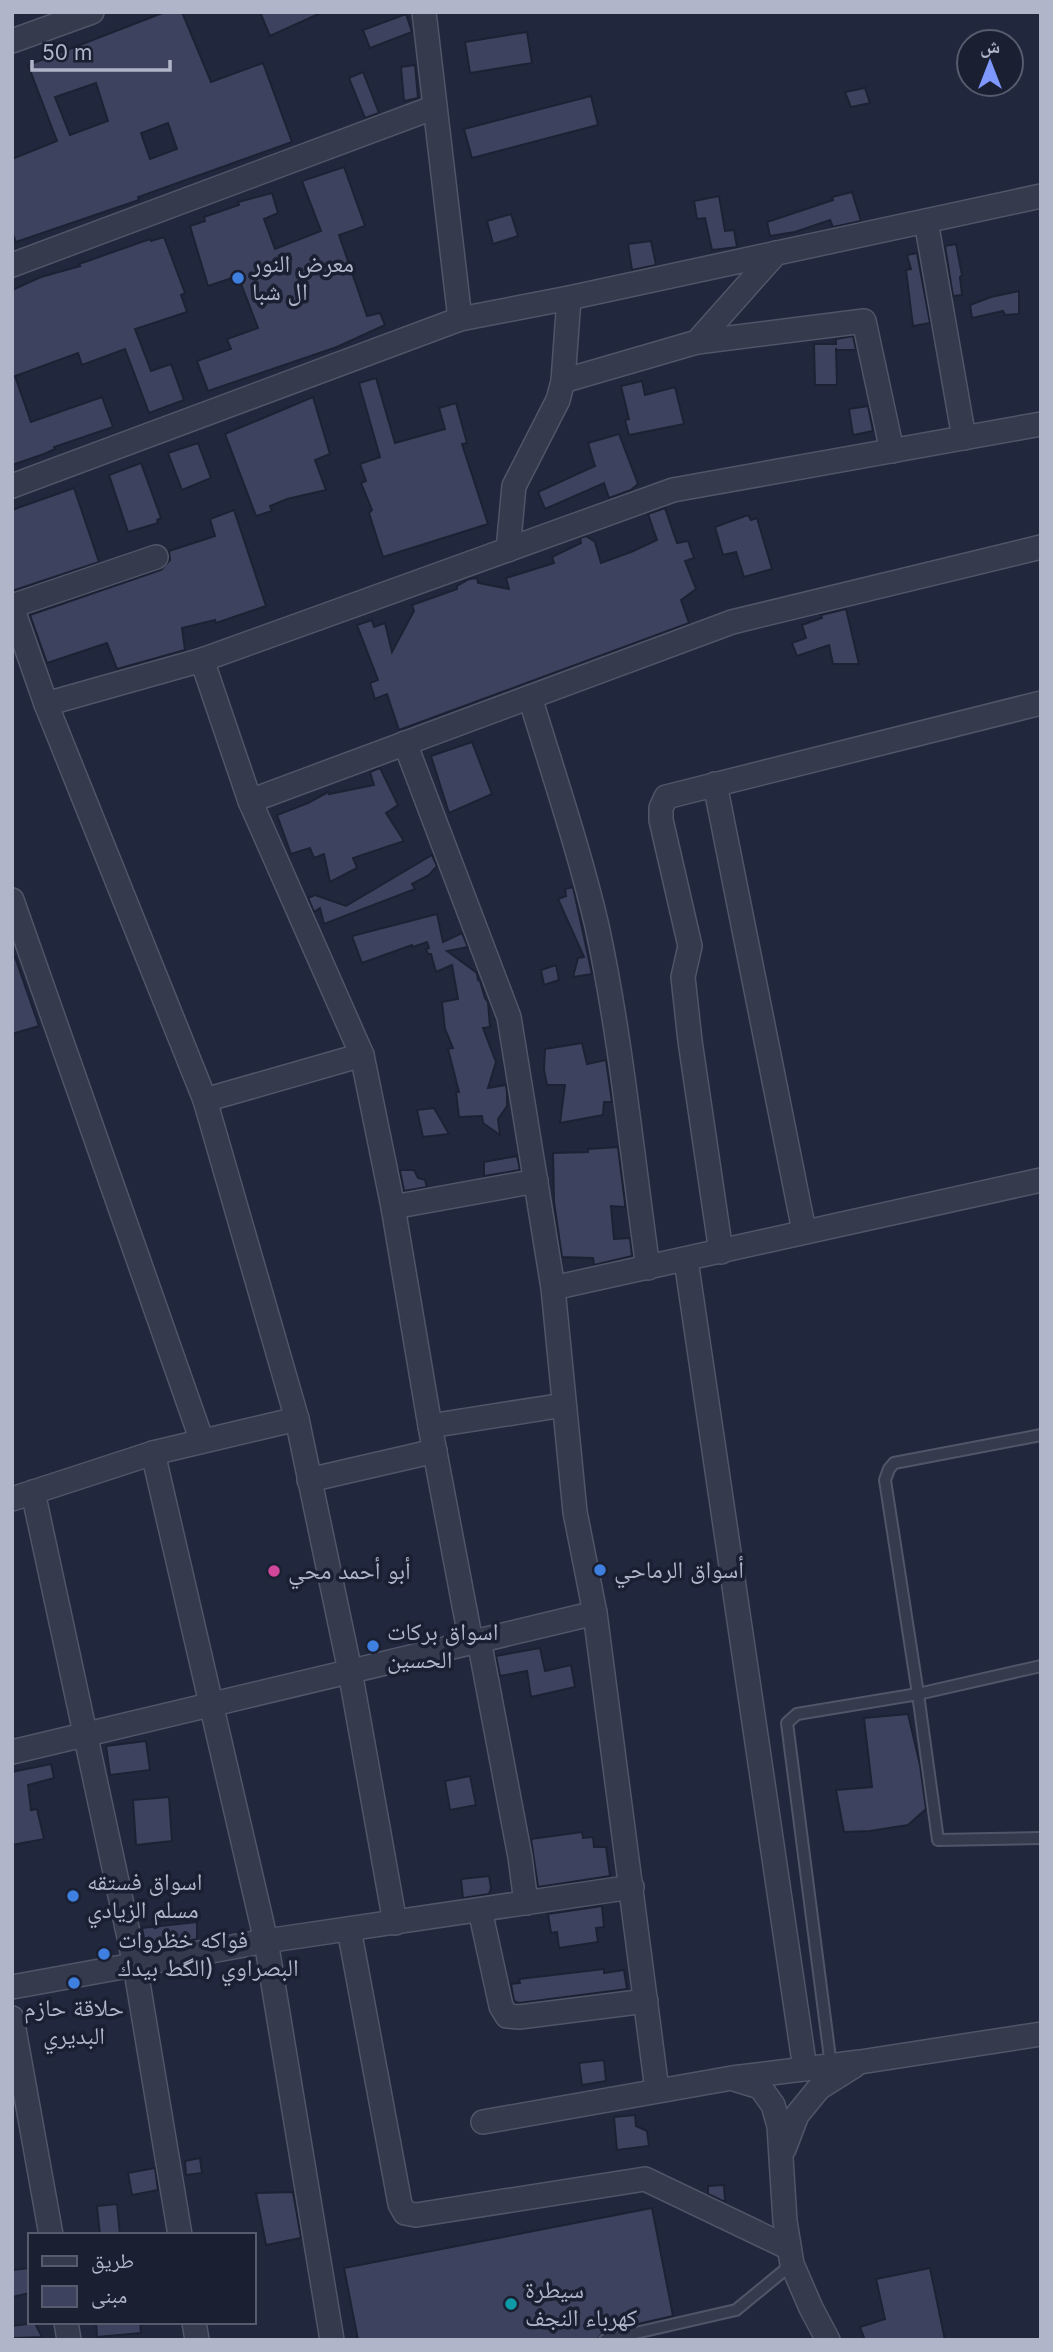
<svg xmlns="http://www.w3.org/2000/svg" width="1053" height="2352" viewBox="0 0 1053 2352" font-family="Inter,'Noto Naskh Arabic',sans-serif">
	<rect width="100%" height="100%" fill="#21283d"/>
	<g fill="#3d435e" stroke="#1c2234" stroke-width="2" fill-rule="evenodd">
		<path d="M165 12H182L211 82 263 63 292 142 138 197 139 200 16 242 12 232V159L57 141 28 65ZM96 83 108 121 70 135 55 97ZM168 123 177 149 150 159 141 133Z"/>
		<polygon points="260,12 323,12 270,36"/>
		<polygon points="406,14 412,32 370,48 363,30"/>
		<polygon points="527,32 532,63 470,73 465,42"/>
		<polygon points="415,65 418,98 404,101 401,67"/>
		<polygon points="363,72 379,113 365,118 349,78"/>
		<polygon points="865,88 870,103 851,107 845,92"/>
		<polygon points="591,96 598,125 472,158 464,129"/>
		<polygon points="344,167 365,226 339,235 367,316 380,313 385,325 337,347 208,391 197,361 231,349 227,339 258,328 238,276 208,286 190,226 205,221 204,217 239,205 238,202 272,193 278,213 264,219 275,249 321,231 302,181"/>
		<polygon points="852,192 861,221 833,227 830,220 795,232 770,236 767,222 833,200 832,197"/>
		<polygon points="719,196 725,231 734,230 737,247 712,250 705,218 697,219 694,201"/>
		<polygon points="511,214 518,236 493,244 487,221"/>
		<polygon points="164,237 185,293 181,295 187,312 135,329 151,371 171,364 184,400 149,413 125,349 82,365 78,353 15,376 31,422 102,397 113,427 54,447 55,449 44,454 12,465 12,290 41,277 80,266 79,264 150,239 151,241"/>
		<polygon points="651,241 656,265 632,270 628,244"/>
		<polygon points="956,244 962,275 960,277 962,295 953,296 945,246"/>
		<polygon points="917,253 930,323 913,326 906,270 911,269 907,255"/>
		<polygon points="1019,291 1019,314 1005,315 1003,311 972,318 970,305 991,297"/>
		<polygon points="853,336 856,350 836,350 836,348 837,385 815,385 814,344 836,344 836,339"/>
		<polygon points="376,378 395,443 445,429 439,408 456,403 467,443 462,444 488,524 383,557 369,513 372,510 361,483 366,481 360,464 380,457 359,383"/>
		<polygon points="642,381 645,395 675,387 684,424 629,435 625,420 629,419 621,386"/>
		<polygon points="313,397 330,454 315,460 326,490 287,499 270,506 272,511 256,516 225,434"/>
		<polygon points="868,406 873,431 853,435 849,409"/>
		<polygon points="619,434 638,484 631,490 609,498 604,483 545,509 538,492 595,466 588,443"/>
		<polygon points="198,443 211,478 182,490 168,453"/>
		<polygon points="141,463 161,518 157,520 158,523 128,532 109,475"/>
		<polygon points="74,488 99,562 12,591 12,510"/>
		<polygon points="665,508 677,543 688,541 694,558 685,561 696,589 681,600 689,623 399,730 387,694 375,699 370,683 378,680 357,625 372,620 374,627 385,623 392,652 414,611 412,605 457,589 457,586 469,579 477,578 478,583 509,589 506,578 554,563 552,557 581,543 580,538 586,536 595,542 601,563 631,552 657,540 648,514"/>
		<polygon points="234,510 266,606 216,623 215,620 182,628 185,650 117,669 107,643 47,663 30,615 161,570 170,560 169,551 215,536 210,519"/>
		<polygon points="748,515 751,520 757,518 772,569 744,577 736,552 723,555 715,527"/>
		<polygon points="846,609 859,664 833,664 829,645 797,656 792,643 806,638 802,625 822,618 821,615"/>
		<polygon points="472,742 492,794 449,813 431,756"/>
		<polygon points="380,768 398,805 386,813 404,841 353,858 357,868 330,882 324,854 314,858 310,848 291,854 277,815 308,803 328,792 329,794 374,785 370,772"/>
		<polygon points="432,855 437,866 429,875 412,884 415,889 324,924 320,908 314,912 308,898 315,895 346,906"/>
		<polygon points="573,887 592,974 573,977 578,958 584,957 558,899 566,896 565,889"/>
		<polygon points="437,914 443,942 462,933 468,947 447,951 477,973 478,980 480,981 485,998 488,1002 490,1027 483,1028 496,1062 488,1088 506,1085 507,1092 507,1106 498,1119 500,1135 483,1123 482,1116 459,1117 456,1092 459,1092 448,1049 453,1048 445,1029 442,1002 458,999 452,965 436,972 431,954 428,954 426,949 429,948 427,942 413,947 412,945 362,963 352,936"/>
		<polygon points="12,957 15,957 39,1026 12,1034"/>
		<polygon points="556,965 559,980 544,985 541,970"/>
		<polygon points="582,1043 587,1064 606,1060 612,1102 604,1102 603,1115 560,1123 565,1085 547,1085 544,1070 545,1049"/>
		<polygon points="434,1108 449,1134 423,1137 417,1110"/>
		<polygon points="618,1147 625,1204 625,1207 611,1206 614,1239 630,1238 632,1256 594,1265 593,1258 562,1257 554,1202 553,1153 588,1152 588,1149"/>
		<polygon points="517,1156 520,1170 484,1176 484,1162"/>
		<polygon points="400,1170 414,1170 418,1178 425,1180 427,1187 404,1191"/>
		<polygon points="540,1648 545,1671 571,1665 575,1687 531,1697 527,1671 500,1676 496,1656"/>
		<polygon points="908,1714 920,1765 926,1809 908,1825 870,1831 844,1832 836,1790 872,1787 864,1718"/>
		<polygon points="146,1741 150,1770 110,1775 106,1746"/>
		<polygon points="51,1764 54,1778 28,1785 31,1810 37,1809 44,1839 12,1845 12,1772"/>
		<polygon points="470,1776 476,1805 450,1810 445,1781"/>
		<polygon points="169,1797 172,1841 136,1845 133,1800"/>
		<polygon points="582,1832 583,1838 593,1837 594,1847 606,1847 610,1876 538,1887 531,1839"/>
		<polygon points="489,1876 491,1888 489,1894 463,1898 461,1879"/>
		<polygon points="602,1906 604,1927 596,1928 598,1942 559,1948 557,1932 551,1933 548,1914"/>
		<polygon points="197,1922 197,1939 146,1949 142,1928"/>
		<polygon points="604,1969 604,1973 624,1970 627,1989 519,2003 514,2001 511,1984 520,1983 519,1979"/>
		<polygon points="604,2060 606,2081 582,2085 579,2063"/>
		<polygon points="635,2115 636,2126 647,2131 649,2146 617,2150 614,2117"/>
		<polygon points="200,2158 202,2173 186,2175 185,2161"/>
		<polygon points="155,2168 158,2190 132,2195 128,2173"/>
		<polygon points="724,2185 725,2202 708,2194 708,2186"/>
		<polygon points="293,2192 301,2238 266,2245 256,2193"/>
		<polygon points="117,2204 120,2235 100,2235 97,2206"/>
		<polygon points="652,2208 673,2316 603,2332 597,2340 358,2340 344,2268"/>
		<polygon points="30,2268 30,2293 12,2297 12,2270"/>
		<polygon points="930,2268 945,2340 865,2340 860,2327 885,2319 876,2279"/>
		<polygon points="96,2322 140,2322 141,2333 97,2337"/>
		<polygon points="35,2323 42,2337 12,2338 12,2326"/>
	</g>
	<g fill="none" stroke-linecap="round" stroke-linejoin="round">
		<defs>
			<g id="service">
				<polyline points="1041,1435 894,1463 889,1469 885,1480 918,1694 938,1840 1041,1838"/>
				<polyline points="831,2066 787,1723 797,1714 918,1694 1041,1666"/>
				<polyline points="605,2340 736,2310 792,2264"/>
			</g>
			<g id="minor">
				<polyline points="424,12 460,319"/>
				<polyline points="12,41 92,12"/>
				<polyline points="926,221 964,438"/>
				<polyline points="12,265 435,107"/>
				<polyline points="697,342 864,321 892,451"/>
				<polyline points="563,381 697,342 776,253"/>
				<polyline points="12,486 460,319 569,298 1041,196"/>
				<polyline points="508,550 514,486 558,400 563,381 569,298"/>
				<polyline points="12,606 156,557"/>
				<polyline points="12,607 46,704 205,1100 297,1419 350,1671 395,1923"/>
				<polyline points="202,660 250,801 362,1055 393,1207 430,1426 471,1642"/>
				<path d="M530 697C553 773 579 849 597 926 621 1037 632 1155 648 1268"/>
				<polyline points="46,704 202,660 673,490 1041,424"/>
				<polyline points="405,743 509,1017 553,1288 575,1512 595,1613 657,2090"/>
				<polyline points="715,784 804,1231"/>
				<polyline points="250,801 732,622 1041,547"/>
				<polyline points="12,900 202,1441"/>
				<polyline points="205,1100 362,1055"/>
				<polyline points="393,1207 536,1181"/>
				<polyline points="721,1252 690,1041 683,977 690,946 661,820 661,808 666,797 1041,703"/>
				<polyline points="686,1260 805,2069"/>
				<polyline points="553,1288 1041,1180"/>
				<polyline points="430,1426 564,1405"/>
				<polyline points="153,1453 266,1941 332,2340"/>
				<polyline points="309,1480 435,1451"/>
				<polyline points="33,1492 135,1965 180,2235"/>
				<polyline points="12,1499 153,1453 297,1419"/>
				<polyline points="479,1640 520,1857 526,1903"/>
				<polyline points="12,1752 595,1613"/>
				<polyline points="480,1910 501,2006 507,2016 519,2017 646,2001"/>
				<polyline points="349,1929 400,2204 405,2213 416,2215 645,2179 789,2248"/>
				<polyline points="12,1987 266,1941 632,1887"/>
				<polyline points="12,2018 51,2235"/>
				<polyline points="737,2080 760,2087 773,2105 779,2126 785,2221 792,2264 811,2308 828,2340"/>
				<polyline points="483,2122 732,2078 860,2062 1041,2034"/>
				<polyline points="784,2149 797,2115 819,2088 854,2066"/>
				<polyline points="66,2322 69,2340"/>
				<polyline points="194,2322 197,2340"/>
			</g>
		</defs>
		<use href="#service" stroke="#505568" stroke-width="14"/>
		<use href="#minor" stroke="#505568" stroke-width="26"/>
		<use href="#service" stroke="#353a4d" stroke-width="10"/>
		<use href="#minor" stroke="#353a4d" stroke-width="23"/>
	</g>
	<g fill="#3f7fe0" stroke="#1a2032" stroke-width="2.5">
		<circle cx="238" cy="278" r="7"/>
		<circle cx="600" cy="1570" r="7"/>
		<circle cx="373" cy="1646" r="7"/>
		<circle cx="73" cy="1896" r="7"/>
		<circle cx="104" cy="1954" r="7"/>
		<circle cx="74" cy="1983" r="7"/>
	</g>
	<circle fill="#d1479c" stroke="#1a2032" stroke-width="2.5" cx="274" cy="1571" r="7"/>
	<circle fill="#0f9aa8" stroke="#1a2032" stroke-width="2.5" cx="511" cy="2304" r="7"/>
	<g text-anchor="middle" stroke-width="7" stroke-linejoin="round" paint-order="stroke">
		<g font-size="24" fill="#b0b5c9" stroke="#1a2032" text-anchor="start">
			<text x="252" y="272">معرض النور<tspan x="252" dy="28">ال شبا</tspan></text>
			<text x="614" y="1578">أسواق الرماحي</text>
			<text x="288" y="1579">أبو أحمد محي</text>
			<text x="387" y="1640">اسواق بركات<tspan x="387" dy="28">الحسين</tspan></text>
			<text x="87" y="1890">اسواق فستقه<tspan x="87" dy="28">مسلم الزيادي</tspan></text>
			<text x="118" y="1948">فواكه خظروات<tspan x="118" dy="28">البصراوي (الگط بيدك</tspan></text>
			<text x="74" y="2016" text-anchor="middle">حلاقة حازم<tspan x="74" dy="28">البديري</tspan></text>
			<text x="525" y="2298">سيطرة<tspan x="525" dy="28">كهرباء النجف</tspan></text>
		</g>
	</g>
	<rect width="1053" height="2352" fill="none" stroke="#b0b5c9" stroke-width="28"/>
	<rect x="28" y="2233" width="228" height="91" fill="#1a2032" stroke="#565c6e" stroke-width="2"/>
	<rect x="42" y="2256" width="35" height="10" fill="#353a4d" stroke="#565c6e" stroke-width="2"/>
	<text x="91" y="2268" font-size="21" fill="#b0b5c9">طريق</text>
	<rect x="42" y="2286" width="35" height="21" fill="#3d435e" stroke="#565c6e" stroke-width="2"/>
	<text x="91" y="2303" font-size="21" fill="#b0b5c9">مبنى</text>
	<g transform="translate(990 63)"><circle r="33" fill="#1a2032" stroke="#565c6e" stroke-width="2"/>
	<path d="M0-5L12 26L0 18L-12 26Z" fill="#7f98ff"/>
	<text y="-10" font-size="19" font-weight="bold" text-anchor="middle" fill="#b0b5c9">ش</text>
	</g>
	<path d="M32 60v10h138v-10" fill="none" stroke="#b0b5c9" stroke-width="3.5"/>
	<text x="42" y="60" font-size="21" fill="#b0b5c9" stroke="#1a2032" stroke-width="5" paint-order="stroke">50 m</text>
</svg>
